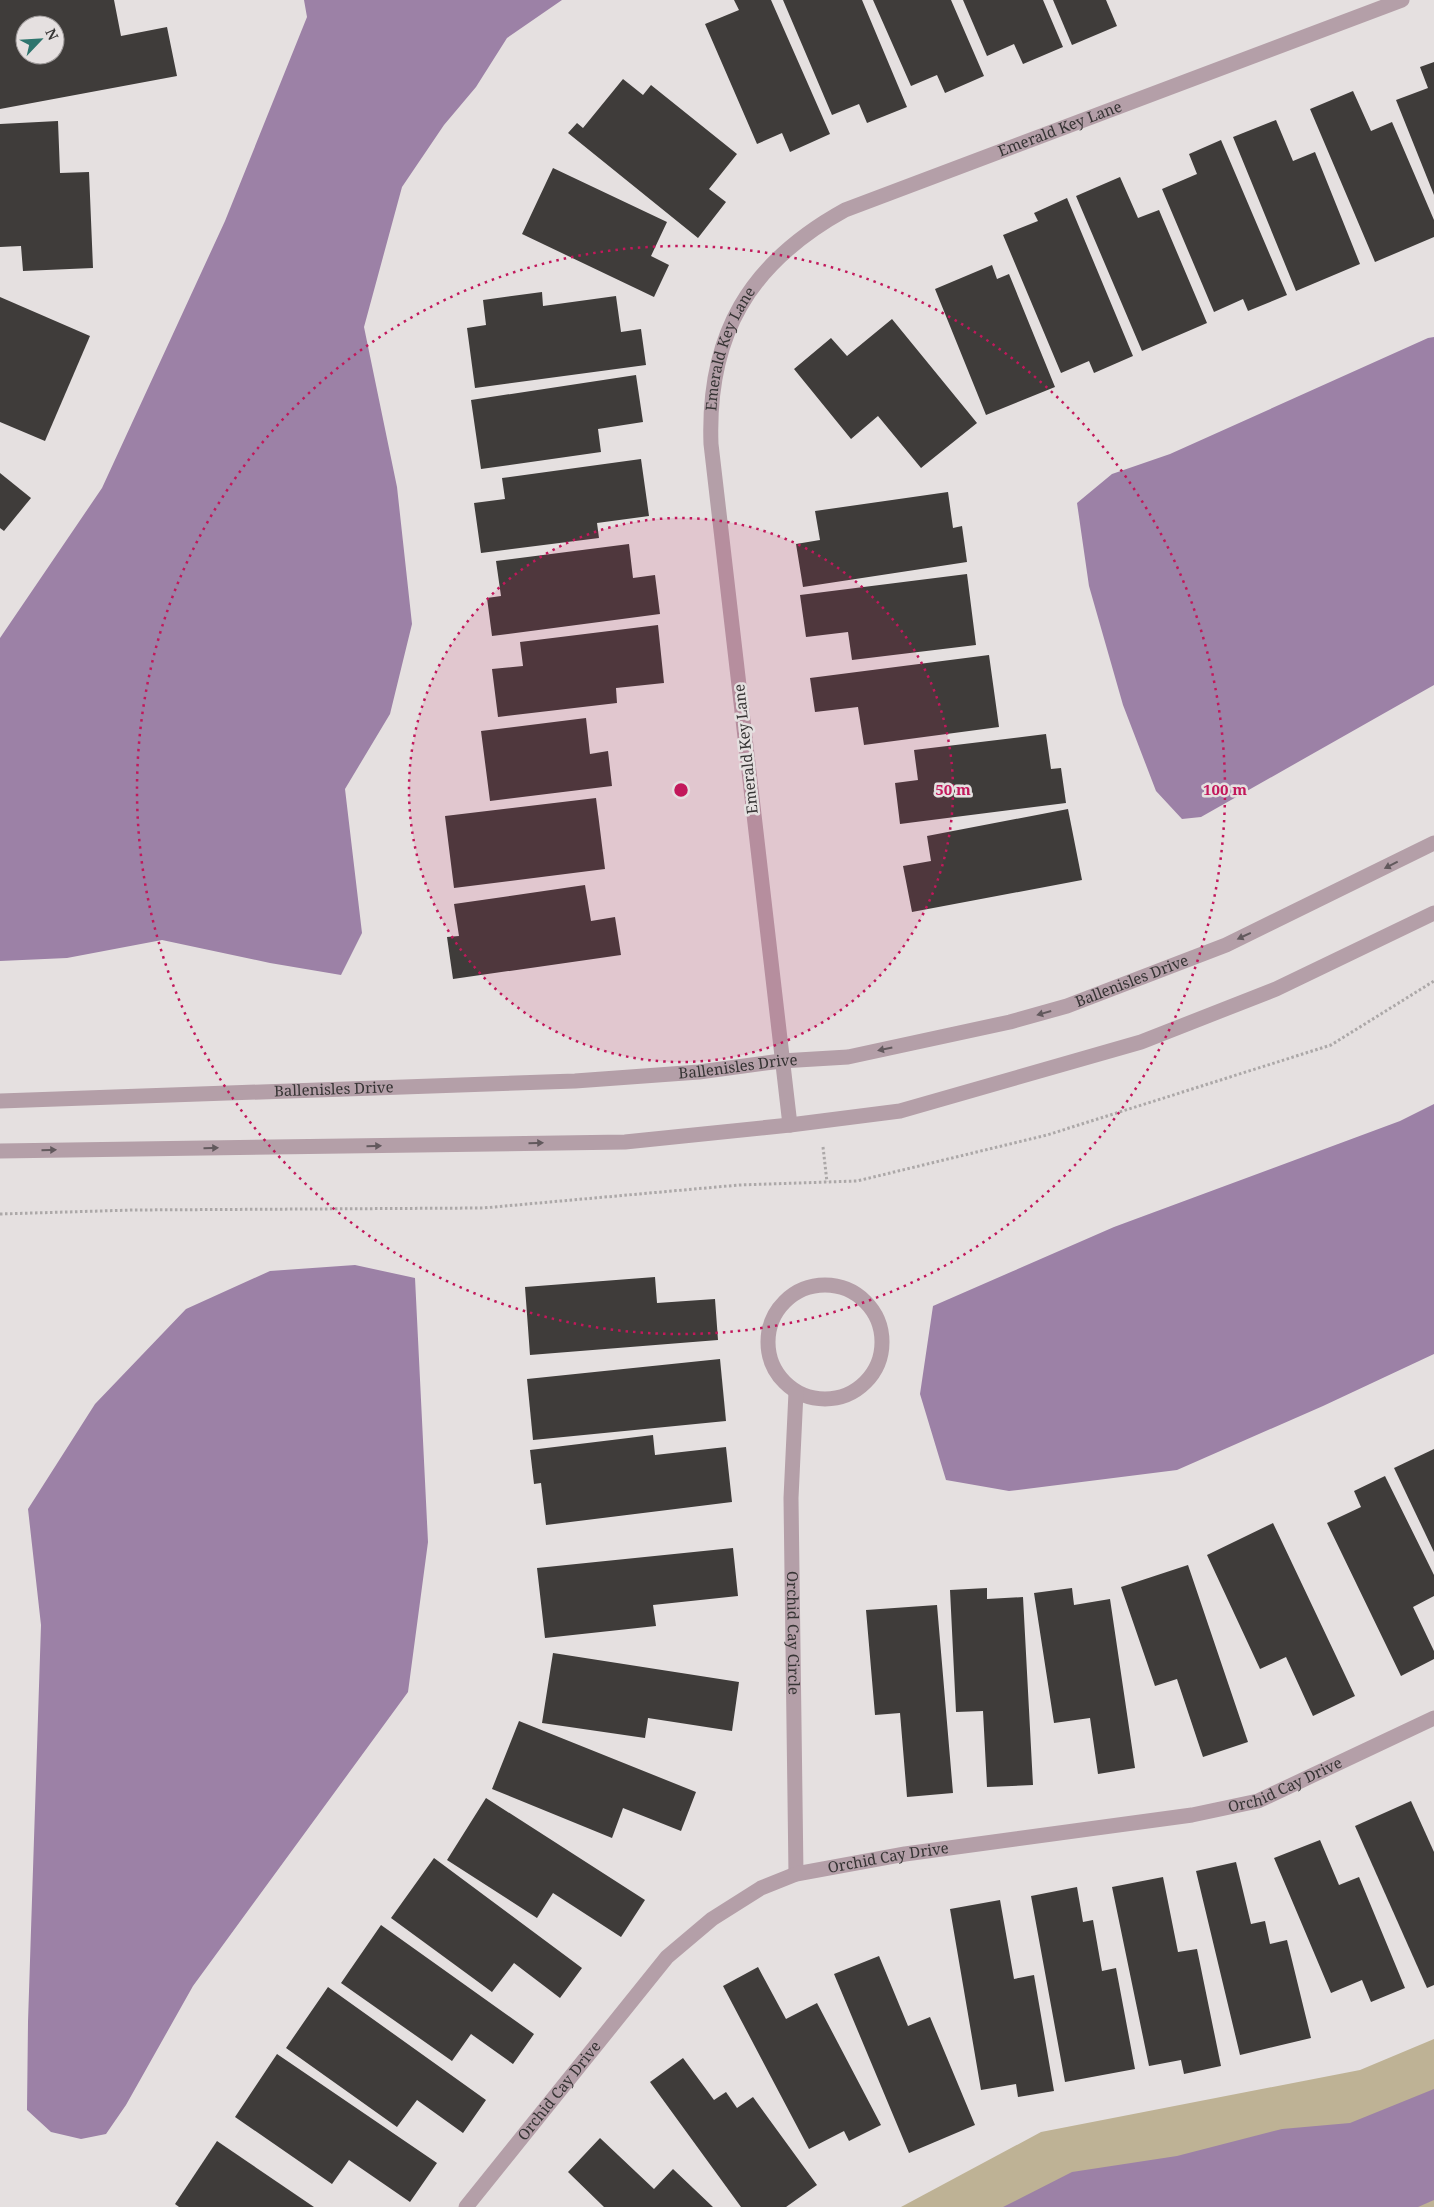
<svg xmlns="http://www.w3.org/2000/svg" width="1434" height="2207" viewBox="0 0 1434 2207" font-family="'Noto Serif',serif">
	<rect width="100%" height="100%" fill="#e5e0e0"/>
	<polygon fill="#beb295" points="1434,2039 1434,2207 901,2207 1041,2132 1360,2070"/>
	<g fill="#9c81a6">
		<polygon points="304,0 562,0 507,38 476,87 444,125 402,187 364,327 397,487 412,624 390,714 345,789 362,933 341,975 270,963 162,940 67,958 0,961 0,638 102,488 225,221 307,17"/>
		<polygon points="1434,337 1434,685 1201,817 1182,819 1156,791 1123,705 1089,586 1077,503 1112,474 1170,454 1428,338"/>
		<polygon points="1434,1104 1434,1354 1323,1406 1177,1470 1009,1491 946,1480 920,1394 933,1306 1114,1227 1400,1121"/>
		<polygon points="355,1265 415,1278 428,1542 408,1692 193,1986 126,2105 106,2134 81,2139 51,2132 27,2110 28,2022 41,1625 28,1509 95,1404 186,1309 270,1271"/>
		<polygon points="1434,2089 1434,2200 1418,2207 1003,2207 1072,2172 1177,2156 1282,2129 1350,2123"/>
	</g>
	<g fill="#3f3c3a" fill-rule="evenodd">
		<path d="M0 0H114L121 36 167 27 177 76 0 109ZM25 25H55V55H25Z"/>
		<polygon points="734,0 771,0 830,134 790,152 782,133 757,144 705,24 739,10"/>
		<polygon points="783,0 862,0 907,107 867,123 859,104 832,115"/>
		<polygon points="873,0 951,0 984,76 945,93 937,75 911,86"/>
		<polygon points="963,0 1043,0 1063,47 1023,64 1014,44 987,56"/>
		<polygon points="1053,0 1106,0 1117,26 1072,45"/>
		<polygon points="1434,62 1434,195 1396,100 1428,88 1420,67"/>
		<polygon points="623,79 643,95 651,85 737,154 709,189 726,202 698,238 568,133 577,123 583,128"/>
		<polygon points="1353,91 1371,131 1392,122 1434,220 1434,237 1375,262 1310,109"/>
		<polygon points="1276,120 1293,161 1315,152 1360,264 1296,291 1233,137"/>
		<polygon points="58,121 60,173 89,172 93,268 23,271 21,246 0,247 0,124"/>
		<polygon points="1221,140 1287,295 1248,311 1243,299 1214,312 1162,189 1197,174 1189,154"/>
		<polygon points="553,168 667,222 651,256 669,265 654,297 522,234"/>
		<polygon points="1120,177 1138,218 1159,210 1207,323 1142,351 1076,196"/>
		<polygon points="1067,198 1133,356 1094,373 1089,361 1061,373 1003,235 1038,221 1034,213"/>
		<polygon points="992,265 997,279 1009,274 1055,387 986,415 935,289"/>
		<polygon points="542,292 543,306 616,296 621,332 641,329 646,365 475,388 467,328 486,325 483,300"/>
		<polygon points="0,297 90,336 45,441 0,422"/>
		<polygon points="892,319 977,423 921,468 878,416 851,439 794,369 831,338 847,356"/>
		<polygon points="636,375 643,422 598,429 601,452 481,469 471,400"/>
		<polygon points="641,459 649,516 597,523 599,538 481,553 474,503 505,499 502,478"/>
		<polygon points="0,473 31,498 4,531 0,528"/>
		<polygon points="948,492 953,528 962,526 967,562 803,587 796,544 820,540 815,511"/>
		<polygon points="629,544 633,578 655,575 660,614 492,636 487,598 501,596 496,561"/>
		<polygon points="967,574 976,645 852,660 848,632 806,637 800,595"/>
		<polygon points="658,625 664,683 616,688 617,703 498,717 492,669 523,666 520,642"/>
		<polygon points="989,655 999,727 864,745 858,707 815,712 810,678"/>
		<polygon points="586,718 590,754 608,751 612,786 490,801 481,731"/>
		<polygon points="1046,734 1051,769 1061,768 1066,803 900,824 895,783 918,780 914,750"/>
		<polygon points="596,798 605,869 454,888 445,816"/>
		<polygon points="1068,809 1082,880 912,912 903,866 931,861 927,836"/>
		<polygon points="585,885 591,921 615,917 621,955 453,979 447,937 459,936 454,904"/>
		<polygon points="655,1277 657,1303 715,1299 718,1340 530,1355 525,1287"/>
		<polygon points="720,1359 726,1421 533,1440 527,1379"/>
		<polygon points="653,1435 655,1455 726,1447 732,1502 546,1525 541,1483 534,1484 530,1450"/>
		<polygon points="1434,1449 1434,1552 1394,1468"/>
		<polygon points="1385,1476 1434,1575 1434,1596 1413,1607 1434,1651 1434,1659 1401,1676 1327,1523 1361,1507 1354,1491"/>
		<polygon points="1273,1523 1355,1696 1313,1716 1286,1657 1260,1669 1207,1555"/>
		<polygon points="733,1548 738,1596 653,1605 656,1626 545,1638 537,1568"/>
		<polygon points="1188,1565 1248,1742 1203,1757 1177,1679 1155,1686 1121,1587"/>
		<polygon points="987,1588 987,1599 1023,1597 1033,1785 987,1787 983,1711 956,1712 950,1590"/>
		<polygon points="1072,1588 1074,1605 1110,1599 1135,1768 1098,1774 1090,1718 1054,1723 1034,1593"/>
		<polygon points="937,1605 953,1793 907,1797 900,1713 875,1715 866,1610"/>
		<polygon points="553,1653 739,1682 732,1731 648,1718 645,1738 542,1723"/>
		<polygon points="519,1721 696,1792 681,1831 623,1808 612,1838 492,1789"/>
		<polygon points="486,1798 645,1900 621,1937 553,1893 537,1918 447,1860"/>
		<polygon points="1411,1801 1434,1852 1434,1985 1427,1988 1355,1826"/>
		<polygon points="1320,1840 1339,1885 1359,1877 1405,1988 1371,2002 1362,1980 1331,1993 1274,1858"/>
		<polygon points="434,1858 582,1968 560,1998 514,1963 492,1992 391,1918"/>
		<polygon points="1236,1862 1251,1924 1265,1921 1270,1944 1287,1940 1311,2038 1240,2055 1196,1871"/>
		<polygon points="1163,1877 1178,1952 1197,1949 1221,2066 1184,2074 1181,2060 1149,2066 1112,1887"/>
		<polygon points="1077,1887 1083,1922 1093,1920 1102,1971 1116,1968 1135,2069 1065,2082 1031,1896"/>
		<polygon points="1000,1900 1014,1979 1034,1975 1054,2091 1018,2097 1016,2084 981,2090 950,1909"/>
		<polygon points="381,1925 534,2034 513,2064 471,2034 452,2061 341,1983"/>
		<polygon points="879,1956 908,2026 930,2017 975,2125 909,2153 834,1974"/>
		<polygon points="758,1967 786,2019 817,2003 881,2125 849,2141 844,2131 809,2149 723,1986"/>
		<polygon points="328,1987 486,2100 463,2133 417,2100 397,2127 286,2048"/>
		<polygon points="277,2054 437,2163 410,2202 349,2160 332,2184 235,2117"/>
		<polygon points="683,2058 714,2100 726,2092 737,2108 753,2097 817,2185 786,2207 741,2207 650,2082"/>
		<polygon points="600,2138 654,2189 673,2169 713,2207 604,2207 568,2172"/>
		<polygon points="217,2141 314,2207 179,2207 175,2204"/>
	</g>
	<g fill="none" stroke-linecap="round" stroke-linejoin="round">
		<g stroke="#aca8a8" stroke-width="3" stroke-dasharray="2.5 2.5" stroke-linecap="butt">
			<polyline points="823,1147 827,1182"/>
			<polyline points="0,1214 133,1210 483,1208 739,1185 857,1181 1047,1135 1331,1045 1434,981"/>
		</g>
		<g stroke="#b49fa8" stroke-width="15">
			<path id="s1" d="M0 1101 575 1081 699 1072 781 1061 848 1057 1010 1022 1067 1006 1226 945 1434 843"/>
			<path id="s2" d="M790 1125 711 444C707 335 749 263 845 210L1402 0"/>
			<polyline points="0,1151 625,1142 790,1125 900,1111 1141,1042 1276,989 1434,913"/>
			<circle cx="825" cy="1342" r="57"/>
			<path id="s3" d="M796 1392 791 1498 796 1874"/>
			<path id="s4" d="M466 2207 667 1957 712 1919 761 1888 796 1874 905 1854 1192 1815 1258 1801 1434 1718"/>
		</g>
	</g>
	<defs><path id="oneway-solid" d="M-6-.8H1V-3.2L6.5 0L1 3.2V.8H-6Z" transform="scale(1.25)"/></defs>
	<g fill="#62595d">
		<use href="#oneway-solid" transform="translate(1391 865) rotate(153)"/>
		<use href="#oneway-solid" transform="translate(1244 936) rotate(155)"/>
		<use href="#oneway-solid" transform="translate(1044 1013) rotate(164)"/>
		<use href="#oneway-solid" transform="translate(885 1049) rotate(168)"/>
		<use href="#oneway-solid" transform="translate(536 1143) rotate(-1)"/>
		<use href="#oneway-solid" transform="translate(374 1146) rotate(-1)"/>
		<use href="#oneway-solid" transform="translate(211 1148) rotate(-1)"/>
		<use href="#oneway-solid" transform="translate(49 1150) rotate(-1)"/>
	</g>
	<circle cx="681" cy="790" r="272" fill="#c2185b" fill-opacity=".12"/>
	<g fill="none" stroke="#c2185b" stroke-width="2.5" stroke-dasharray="2.5 5">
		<circle cx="681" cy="790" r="272"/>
		<circle cx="681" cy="790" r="544"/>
	</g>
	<g text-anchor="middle" stroke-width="5" stroke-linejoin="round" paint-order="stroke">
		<g font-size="15" fill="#363434" stroke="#e5e0e0">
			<text dy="5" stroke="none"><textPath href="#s2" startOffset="1202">Emerald Key Lane</textPath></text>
			<text dy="5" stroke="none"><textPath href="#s2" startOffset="784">Emerald Key Lane</textPath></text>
			<text transform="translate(746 749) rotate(-96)" y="5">Emerald Key Lane</text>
			<text dy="5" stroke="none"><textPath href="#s1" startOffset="1144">Ballenisles Drive</textPath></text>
			<text dy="5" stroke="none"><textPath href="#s1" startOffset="739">Ballenisles Drive</textPath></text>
			<text dy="5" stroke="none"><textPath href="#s1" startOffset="334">Ballenisles Drive</textPath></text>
			<text dy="5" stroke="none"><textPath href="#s3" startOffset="241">Orchid Cay Circle</textPath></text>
			<text dy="5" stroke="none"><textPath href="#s4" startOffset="974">Orchid Cay Drive</textPath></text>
			<text dy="5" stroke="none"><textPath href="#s4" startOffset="569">Orchid Cay Drive</textPath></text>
			<text dy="5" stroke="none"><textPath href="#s4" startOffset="149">Orchid Cay Drive</textPath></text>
		</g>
	</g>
	<circle cx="681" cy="790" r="8" fill="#c2185b" stroke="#e5e0e0" stroke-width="2.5"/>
	<g font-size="15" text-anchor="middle" font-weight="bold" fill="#c2185b" stroke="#e5e0e0" stroke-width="5" stroke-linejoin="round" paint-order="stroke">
		<text x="953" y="795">50 m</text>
		<text x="1225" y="795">100 m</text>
	</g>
	<g transform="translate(40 40) rotate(65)"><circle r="24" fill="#e5e0e0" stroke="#9f9b9b"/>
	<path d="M0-4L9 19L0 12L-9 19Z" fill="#2e756e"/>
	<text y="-8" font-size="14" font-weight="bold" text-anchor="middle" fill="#363434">N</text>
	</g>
</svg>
